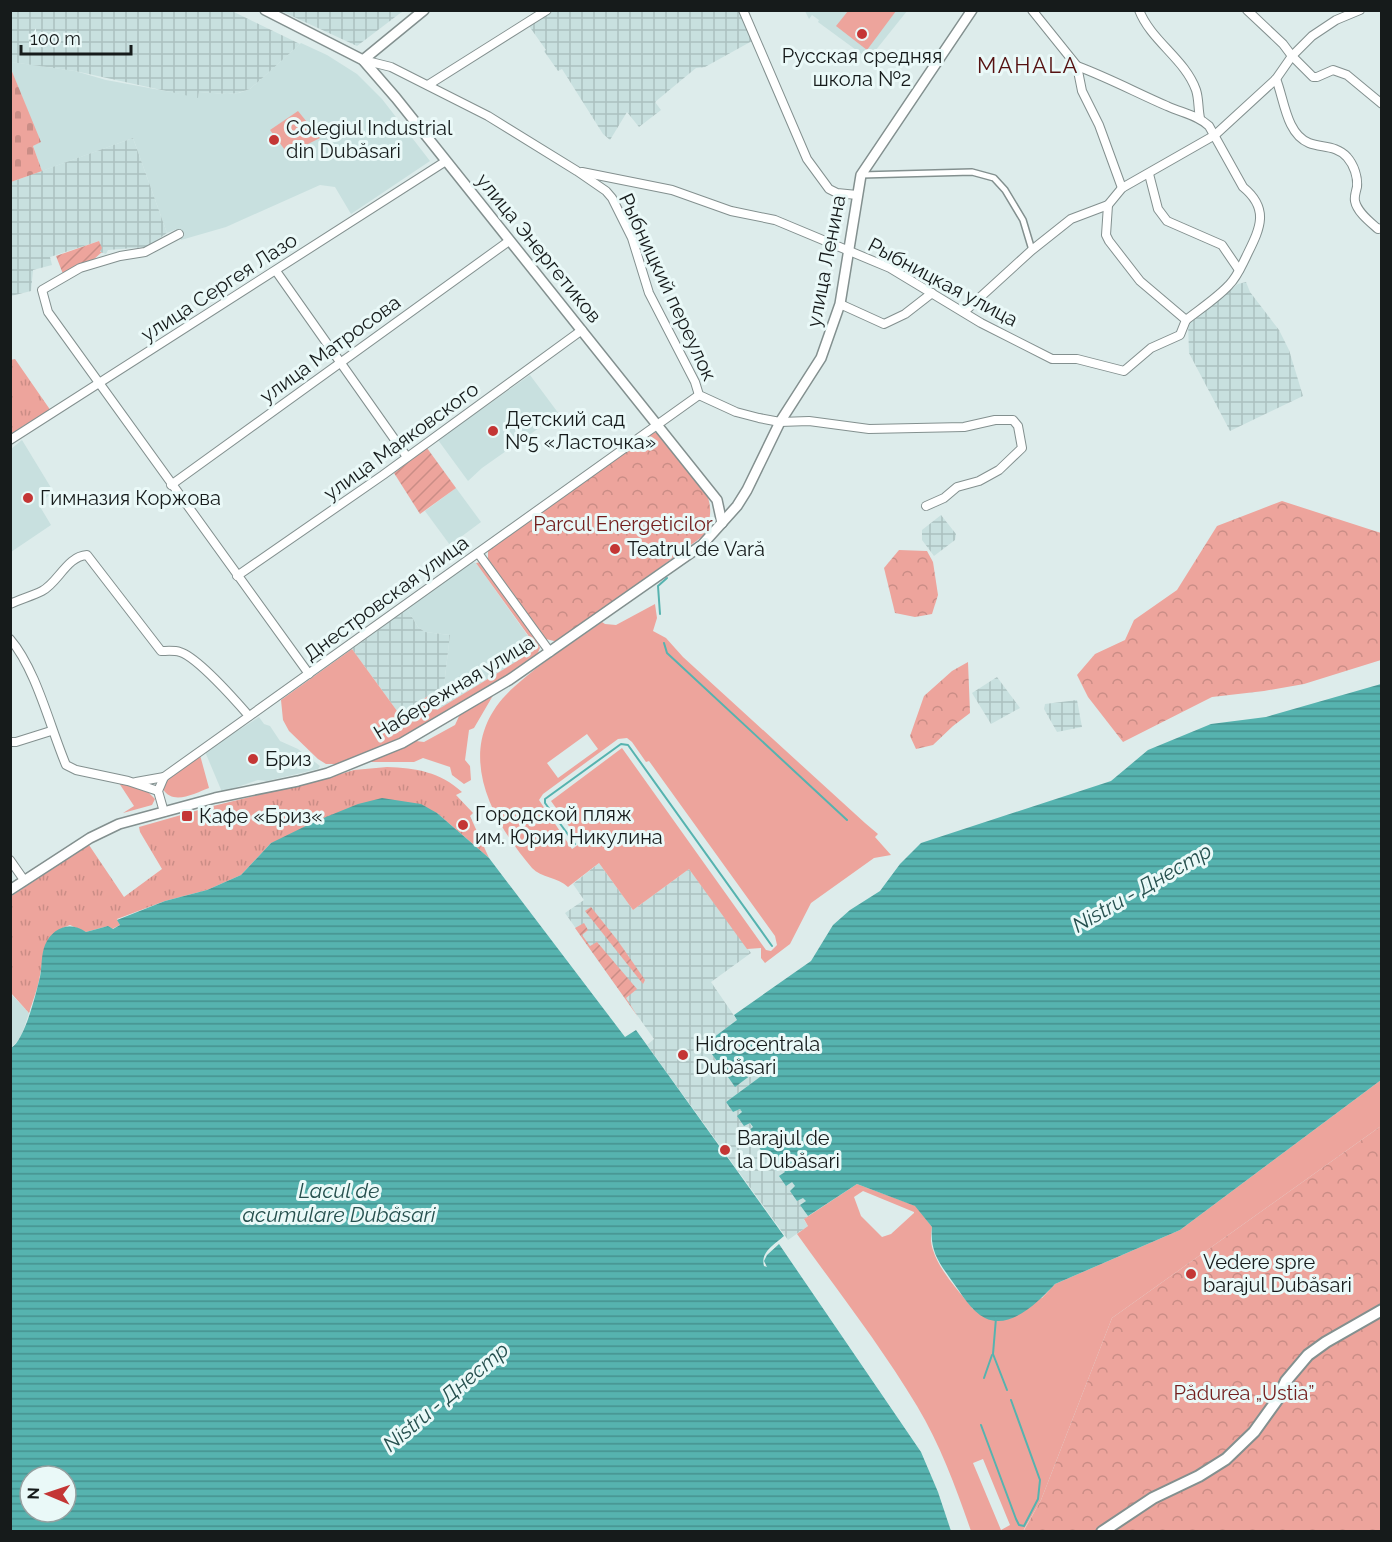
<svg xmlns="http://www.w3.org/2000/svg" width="1392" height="1542" viewBox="0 0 1392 1542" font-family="Raleway,sans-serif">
	<defs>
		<pattern id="industrial-grid" width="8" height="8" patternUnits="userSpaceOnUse" patternTransform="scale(1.5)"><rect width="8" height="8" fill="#c8e0df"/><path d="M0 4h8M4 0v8" fill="none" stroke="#abc0bf"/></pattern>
		<pattern id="forest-crowns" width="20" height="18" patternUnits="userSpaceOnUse" patternTransform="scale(1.5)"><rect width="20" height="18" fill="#eda49c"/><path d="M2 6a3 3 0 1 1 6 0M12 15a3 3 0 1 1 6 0" fill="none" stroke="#ca8d86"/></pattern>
		<pattern id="cemetery-stones" width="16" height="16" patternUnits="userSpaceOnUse" patternTransform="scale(1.5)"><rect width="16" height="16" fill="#eda49c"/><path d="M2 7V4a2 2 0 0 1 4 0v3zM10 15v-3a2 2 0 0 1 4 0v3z" fill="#ca8d86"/></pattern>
		<pattern id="park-tufts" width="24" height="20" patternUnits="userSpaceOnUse" patternTransform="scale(1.5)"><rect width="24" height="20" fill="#eda49c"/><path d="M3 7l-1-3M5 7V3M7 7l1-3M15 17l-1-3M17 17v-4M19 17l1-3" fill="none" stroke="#ca8d86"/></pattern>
		<pattern id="garden-furrows" width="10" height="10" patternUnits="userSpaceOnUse" patternTransform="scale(1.5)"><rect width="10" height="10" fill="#eda49c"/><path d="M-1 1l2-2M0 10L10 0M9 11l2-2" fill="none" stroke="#ca8d86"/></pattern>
		<pattern id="water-rules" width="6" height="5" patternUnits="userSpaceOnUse" patternTransform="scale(1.5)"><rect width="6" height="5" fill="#56b3af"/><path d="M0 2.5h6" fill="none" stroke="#46918e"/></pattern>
	</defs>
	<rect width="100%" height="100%" fill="#ddeceb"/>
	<g fill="#c8e0df">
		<polygon points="805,11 907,11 871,56 863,55 818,22 819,20 812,15 809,19"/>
		<polygon points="301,43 327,55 357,74 382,99 430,161 351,214 335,187 320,185 226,227 181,240 177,229 167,233 133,138 42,171 33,146 40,142 11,69 12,62 75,71 106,80 198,97 199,92 227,94 239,93 250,89"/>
		<polygon points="530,375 559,414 482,468 468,481 438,440"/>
		<polygon points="22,440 53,491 39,505 51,525 11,552 11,449"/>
		<polygon points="456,488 481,522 450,545 425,511"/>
		<polygon points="472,562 476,563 533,643 527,655 437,710 428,696 444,685 450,635 425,632 418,627 407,609"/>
		<polygon points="259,717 264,724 270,726 280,741 298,749 320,766 318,769 267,781 258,780 222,792 206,754 207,750"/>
		<polygon points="10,993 29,1013 21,1037 11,1048"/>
	</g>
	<g fill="url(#industrial-grid)">
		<polygon points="10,11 232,11 300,44 250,89 238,93 227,94 199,92 198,98 75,71 11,62"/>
		<polygon points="281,11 403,10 403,11 357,46"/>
		<polygon points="554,11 740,11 752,41 705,67 696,68 655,102 661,110 639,127 627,112 610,140 603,134 562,69 558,71 544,51 546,50 529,26"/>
		<polygon points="133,138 167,233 147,247 108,250 106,254 100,252 99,241 50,257 52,265 33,270 31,291 11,296 11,182"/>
		<polygon points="1246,282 1250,292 1279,330 1289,350 1303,396 1230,431 1189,353 1188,322 1238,284"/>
		<polygon points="941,515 956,534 955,540 934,556 922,540 922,530"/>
		<polygon points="407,609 418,627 425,632 450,635 444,685 400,715 352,649"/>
		<polygon points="997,677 1020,708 991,724 972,693"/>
		<polygon points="1077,700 1082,727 1057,732 1044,709 1045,704"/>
		<polygon points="599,863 633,910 689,869 751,953 711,982 737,1020 764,1074 726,1102 733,1112 740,1109 753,1128 755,1142 761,1139 763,1142 765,1156 771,1153 774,1157 776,1171 782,1168 785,1172 786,1185 792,1182 796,1187 797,1200 803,1197 806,1201 800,1205 808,1216 804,1220 808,1226 788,1240 647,1045 654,1039 565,913 584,900 573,884"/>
	</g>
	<g fill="#eda49c" fill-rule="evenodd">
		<polygon points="848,11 848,10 896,11 867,50 836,26"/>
		<polygon points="298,111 320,138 288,154 270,130"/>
		<polygon points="481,562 538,642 540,648 535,659 404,739 338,764 326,764 318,759 289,731 283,720 281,700 352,649 400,715 428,696 437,710 527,655 533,642 476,563"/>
		<path d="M655 604 657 618 653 631 666 638 683 657 865 823 878 834 875 837 891 855 874 858 811 903 790 944 765 963 761 958V948L747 949 689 869 633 910 599 863 568 887C558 877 541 878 532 868 487 815 451 743 514 687 541 662 573 643 602 622L605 624 616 625ZM587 734 598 749 558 778 547 763ZM627 738 632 742 646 762 649 761 775 936 777 945 771 951 766 950 622 748 551 801 581 843 572 849 539 800 543 794 618 739Z"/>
		<polygon points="495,692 474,728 469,730 465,760 470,766 471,780 464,784 452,775 450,767 423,758 414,762 370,762 416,741 424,742 455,725 460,714"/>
		<path d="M200 755 209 788C195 793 173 806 163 789L165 781Z"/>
		<polygon points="119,783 147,791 155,799 152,805 123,813 134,806"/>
		<path d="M1381 1080V1126L1112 1318 1041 1500 1023 1531H971C956 1488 941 1446 917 1406 881 1346 837 1290 797 1234L808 1226 804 1219 857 1184 916 1206 932 1227C931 1235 930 1242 933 1250 940 1272 960 1292 973 1309L1042 1298 1055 1284 1180 1230ZM863 1191 914 1212V1213L891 1234 882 1237 861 1216 854 1197ZM983 1459 1010 1525 1001 1530 973 1463Z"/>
	</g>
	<g fill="url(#forest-crowns)">
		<path d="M651 432 657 433 707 495C713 510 710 522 703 536L558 642 546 639 488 559V550Z"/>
		<polygon points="1282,501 1381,533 1381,660 1304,684 1264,691 1212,697 1123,742 1088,697 1077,675 1095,654 1125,640 1134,620 1177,590 1217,526"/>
		<polygon points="899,550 927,551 933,562 938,595 932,614 915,617 895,613 884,568"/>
		<polygon points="968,662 970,713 953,726 933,745 916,749 910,736 924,696 952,671"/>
		<polygon points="1381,1126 1381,1531 1023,1532 1041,1500 1112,1318"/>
	</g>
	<polygon fill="url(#cemetery-stones)" points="10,62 12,62 11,69 41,142 33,146 42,171 11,182"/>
	<g fill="url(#park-tufts)">
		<polygon points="15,359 51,411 23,426 11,436 10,360"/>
		<path d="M387 767C416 768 440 772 462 792L456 795 473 813 470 816 489 858 437 813 271 843 241 875 207 890 165 901 117 919 120 925 112 929 108 926 86 932 70 925C43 934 45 951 40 975 38 988 33 1000 29 1013L11 993 10 897 89 845 124 897 162 869 140 832 139 827 209 807 324 779 354 770Z"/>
	</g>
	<g fill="url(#garden-furrows)">
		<polygon points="99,241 102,248 100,252 102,252 93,260 63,274 56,256"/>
		<polygon points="427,448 456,488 420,514 394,473"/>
		<polygon points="591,907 618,941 645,980 643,984 585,911"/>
		<polygon points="584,923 588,930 582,935 590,946 597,942 637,989 626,998 638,1017 575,928"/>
	</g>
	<g fill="url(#water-rules)" fill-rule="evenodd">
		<path d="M1381 684V1080L1180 1230 1055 1284C1040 1300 1011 1331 985 1318 971 1311 961 1293 952 1281 938 1261 930 1251 932 1227L915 1206 857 1184 808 1216 800 1205 806 1201 803 1198 797 1201 790 1191 795 1186 792 1182 786 1186 779 1176 785 1172 782 1168 776 1171 768 1161 774 1157 771 1153 765 1156 758 1146 763 1142 761 1139 755 1142 747 1132 753 1127 750 1123 744 1126 737 1116 742 1112 740 1109 733 1112 726 1102 764 1074 759 1069 735 1087 705 1044 737 1020 734 1015 811 961 833 925 850 910 880 891 900 864 921 843 1111 781 1148 750 1211 724 1266 717Z"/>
		<path d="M382 798 421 804 437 813 489 858 625 1037 636 1030 784 1236C775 1244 760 1252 764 1266L767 1267 764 1261 767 1255 779 1244 921 1452 938 1492 951 1531H11V1048C25 1040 36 993 40 977 42 966 41 955 45 945 53 927 70 921 86 932L108 926 113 929 120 925 117 920 165 901 207 890 241 875 271 843 316 821 358 804ZM30 1476H66V1512H30Z"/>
	</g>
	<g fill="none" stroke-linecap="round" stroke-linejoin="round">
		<g stroke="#56b3af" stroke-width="2">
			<polyline points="660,614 658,586 667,578"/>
			<polyline points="664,643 667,653 847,820"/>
			<polyline points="575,844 545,803 545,799 621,744 628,745 772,946"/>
			<polyline points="996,1318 993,1354 1007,1390"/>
			<polyline points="984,1378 992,1355"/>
			<polyline points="981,1425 1016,1519 1019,1525 1024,1526 1038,1499 1040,1480 1011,1400"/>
		</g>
		<defs>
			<polyline id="pedestrian" points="861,175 972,172 994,178 1005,190 1023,220 1032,250"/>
			<g id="minor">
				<polyline points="743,10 807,159 829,189 837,193 857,195"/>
				<polyline points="1032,10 1077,66 1082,91 1099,125 1122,188"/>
				<path d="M1139 10C1151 41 1185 59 1196 90 1199 99 1198 109 1200 118"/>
				<polyline points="1247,10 1283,44 1292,56 1313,77 1317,77 1333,70 1347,75 1382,104"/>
				<polyline points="363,60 391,67 488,116 577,171 606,191 612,198 632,238 649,293 695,382 699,395 736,412 759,418 780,422 809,421 869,429 964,427 995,420 1013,420 1018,426 1022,448 999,470 979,481 957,487 944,498 926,506"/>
				<path d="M1077 66C1109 78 1137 93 1167 106 1182 113 1197 115 1209 126L1243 187C1271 210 1259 230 1246 257 1241 267 1237 277 1229 285 1217 298 1200 309 1186 320"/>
				<path d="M1276 79C1284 98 1286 134 1309 143 1322 148 1336 145 1347 157 1354 165 1358 177 1357 187 1356 191 1354 197 1355 201 1357 212 1370 222 1378 229L1382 228"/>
				<polyline points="428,85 547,10"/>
				<polyline points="582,172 672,190 731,211 775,220 890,268 981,323 1052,359 1077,359 1124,371 1151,348 1180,335 1186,320"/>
				<polyline points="1149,174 1158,209 1167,221 1222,245 1239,270"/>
				<polyline points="1108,205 1106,235 1109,241 1140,281 1186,320"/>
				<polyline points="179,234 145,252 120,256 80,268 42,290 48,312 309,674"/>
				<polyline points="276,271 407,457"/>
				<polyline points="840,304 884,324 905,314 932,293"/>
				<polyline points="964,312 1032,250 1071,219 1108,205 1122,188 1215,135 1276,79 1292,56 1312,36 1336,20 1360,10"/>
				<polyline points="10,440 446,161"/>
				<polyline points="171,485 509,241"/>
				<polyline points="478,553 550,652"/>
				<polyline points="237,576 383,475 582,330"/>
				<path d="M10 604C21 599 32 596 42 591 58 583 67 556 87 555L161 651C166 651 174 650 180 652 197 657 236 701 249 716"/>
				<path d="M10 639C36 669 50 727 66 765L76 770 128 781 158 791"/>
				<polyline points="10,742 16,742 51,731"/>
				<polyline points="136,782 164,777"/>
				<polyline points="164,812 158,791 164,777 699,395"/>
				<polyline points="10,860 24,880"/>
			</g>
			<g id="tertiary">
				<polyline points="265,10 363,60 396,98 717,500 722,523"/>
				<polyline points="363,60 424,10"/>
				<polyline points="10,890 90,838 119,824 215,798 298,781 328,773 402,743 509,680 702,545 737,506 747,490 780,422 821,358 840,304 861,175 972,10"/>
			</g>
			<polyline id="secondary" points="1102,1532 1153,1498 1199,1476 1226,1459 1254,1432 1277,1400 1286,1381 1308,1355 1326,1342 1382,1310"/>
		</defs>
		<use href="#pedestrian" stroke="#83908f" stroke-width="8"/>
		<use href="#minor" stroke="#83908f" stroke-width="10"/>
		<use href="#tertiary" stroke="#83908f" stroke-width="12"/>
		<use href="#secondary" stroke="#83908f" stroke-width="14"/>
		<use href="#pedestrian" stroke="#fff" stroke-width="5"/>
		<use href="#minor" stroke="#fff" stroke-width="8"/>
		<use href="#tertiary" stroke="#fff" stroke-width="9"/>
		<use href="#secondary" stroke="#fff" stroke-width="10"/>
	</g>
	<g fill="#c43635" stroke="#eaf9f8" stroke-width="2">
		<circle cx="862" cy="34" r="6"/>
		<circle cx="274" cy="140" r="6"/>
		<circle cx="493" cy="431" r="6"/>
		<circle cx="28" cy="498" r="6"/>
		<circle cx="615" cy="549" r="6"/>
		<circle cx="253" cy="759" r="6"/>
		<rect x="181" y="810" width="12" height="12" rx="3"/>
		<circle cx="463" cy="825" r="6"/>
		<circle cx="683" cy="1055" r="6"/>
		<circle cx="725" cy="1150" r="6"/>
		<circle cx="1191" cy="1274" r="6"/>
	</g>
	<g text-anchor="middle" stroke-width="6" stroke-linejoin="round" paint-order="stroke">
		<g font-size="20" fill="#161b1b" stroke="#eaf9f8" text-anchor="start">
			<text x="862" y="63" text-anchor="middle">Русская средняя<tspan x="862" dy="23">школа №2</tspan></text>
			<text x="286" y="135">Colegiul Industrial<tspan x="286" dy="23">din Dubăsari</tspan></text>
			<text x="505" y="426">Детский сад<tspan x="505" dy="23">№5 «Ласточка»</tspan></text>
			<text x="40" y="505">Гимназия Коржова</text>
			<text x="627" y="556">Teatrul de Vară</text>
			<text x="265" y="766">Бриз</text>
			<text x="475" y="821">Городской пляж<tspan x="475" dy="23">им. Юрия Никулина</tspan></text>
			<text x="199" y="823">Кафе «Бриз«</text>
			<text x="695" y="1051">Hidrocentrala<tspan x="695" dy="23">Dubăsari</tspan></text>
			<text x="737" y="1145">Barajul de<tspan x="737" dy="23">la Dubăsari</tspan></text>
			<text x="1203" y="1269">Vedere spre<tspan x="1203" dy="23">barajul Dubăsari</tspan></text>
		</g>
		<g font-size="20" fill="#161b1b" stroke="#eaf9f8">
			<text transform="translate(539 248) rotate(51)" y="7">улица Энергетиков</text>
			<text transform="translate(826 261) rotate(-79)" y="7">улица Ленина</text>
			<text transform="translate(943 282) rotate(28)" y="7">Рыбницкая улица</text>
			<text transform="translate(219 287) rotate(-33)" y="7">улица Сергея Лазо</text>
			<text transform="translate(668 287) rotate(65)" y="7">Рыбницкий переулок</text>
			<text transform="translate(330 349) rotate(-36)" y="7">улица Матросова</text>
			<text transform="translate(401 441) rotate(-36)" y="7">улица Маяковского</text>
			<text transform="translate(386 598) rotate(-36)" y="7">Днестровская улица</text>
			<text transform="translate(454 687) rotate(-31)" y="7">Набережная улица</text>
		</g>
		<g font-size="20" fill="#731e1d" stroke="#eaf9f8">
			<text x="623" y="531">Parcul Energeticilor</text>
			<text x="1244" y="1400">Pădurea „Ustia”</text>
		</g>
		<g font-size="21" font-style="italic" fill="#26504e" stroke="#eaf9f8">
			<text transform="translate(1142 888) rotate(-30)" y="7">Nistru - Днестр</text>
			<text x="339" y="1198">Lacul de<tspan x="339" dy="24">acumulare Dubăsari</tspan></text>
			<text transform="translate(446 1397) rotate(-40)" y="7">Nistru - Днестр</text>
		</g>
		<g font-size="22" letter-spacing="1.5" fill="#561111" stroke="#eaf9f8">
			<text x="1028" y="73">MAHALA</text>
		</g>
	</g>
	<rect width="1392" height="1542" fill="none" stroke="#161b1b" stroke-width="24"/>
	<g transform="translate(48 1494) rotate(272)"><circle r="28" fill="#eaf9f8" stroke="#95a0a0" stroke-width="1.5"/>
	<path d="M0-4.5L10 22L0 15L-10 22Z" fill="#c43635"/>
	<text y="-9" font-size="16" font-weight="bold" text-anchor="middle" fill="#161b1b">N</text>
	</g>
	<path d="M21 45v9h110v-9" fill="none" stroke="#161b1b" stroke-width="3"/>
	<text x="30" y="45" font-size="18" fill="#161b1b" stroke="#eaf9f8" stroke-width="4.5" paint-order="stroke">100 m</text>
</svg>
